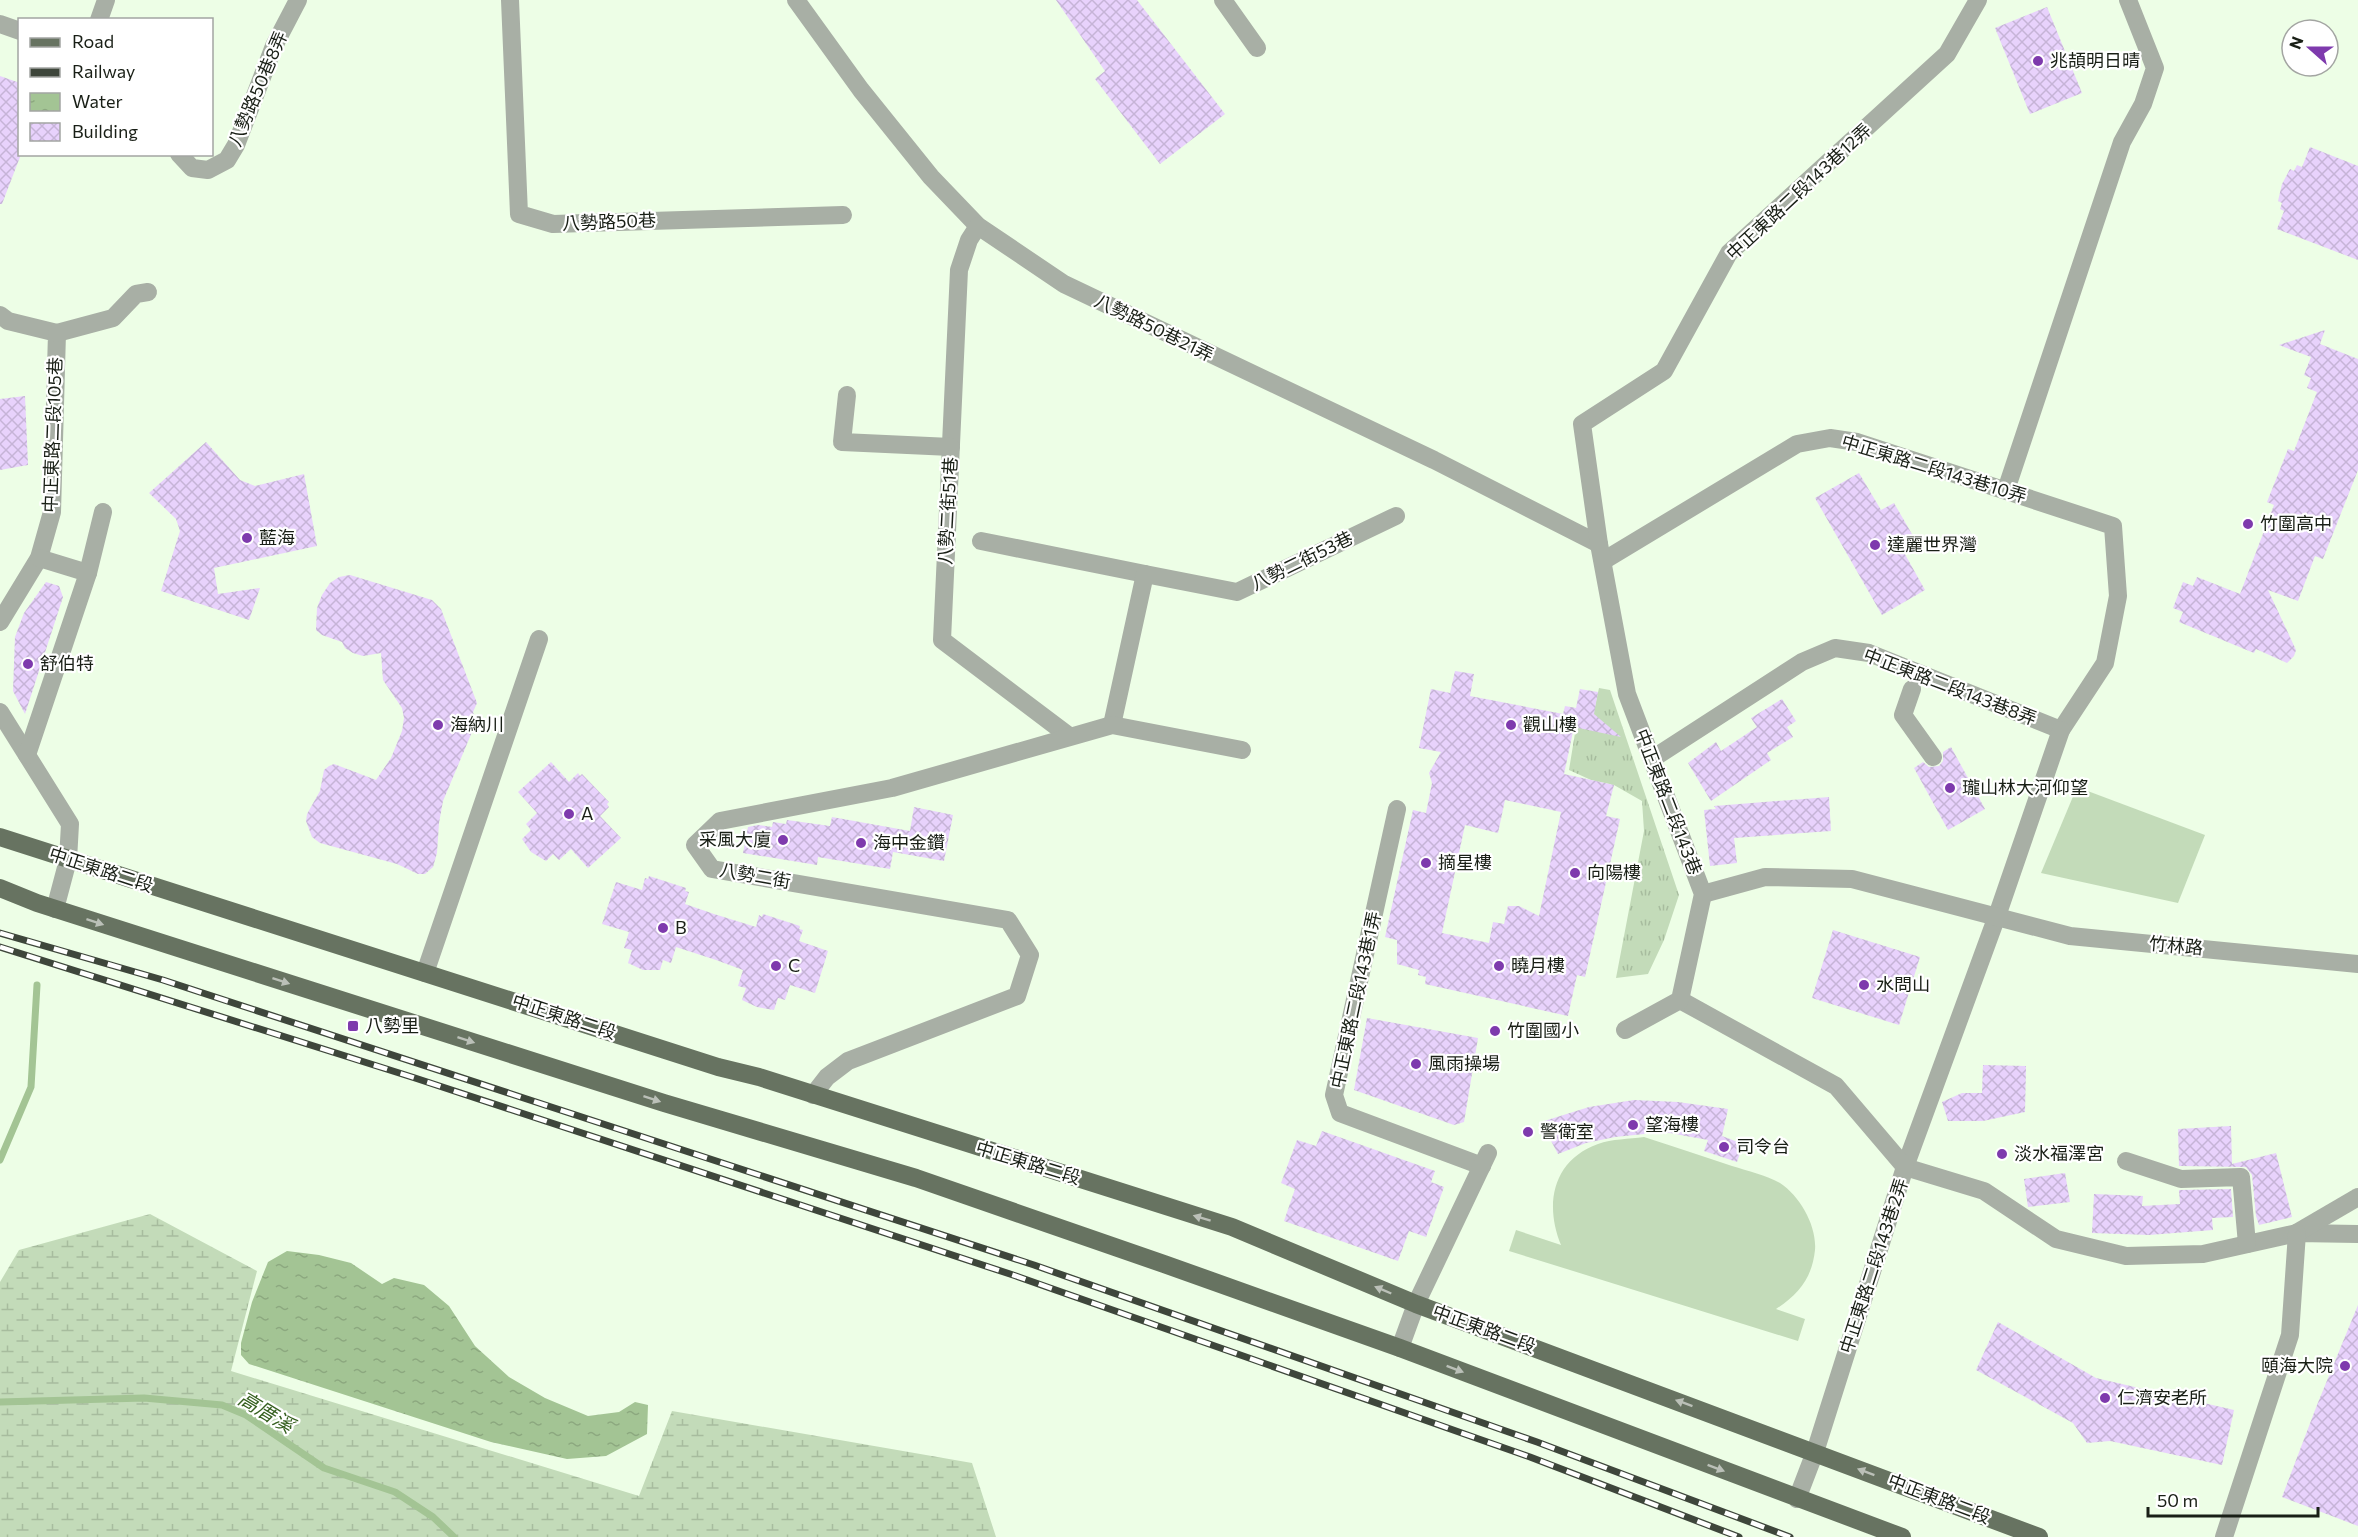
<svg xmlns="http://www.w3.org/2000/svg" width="2358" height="1537" viewBox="0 0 2358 1537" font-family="Commissioner,'Noto Sans TC',sans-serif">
	<defs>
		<pattern id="grass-tufts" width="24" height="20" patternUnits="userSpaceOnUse" patternTransform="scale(1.5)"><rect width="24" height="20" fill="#c3dbb9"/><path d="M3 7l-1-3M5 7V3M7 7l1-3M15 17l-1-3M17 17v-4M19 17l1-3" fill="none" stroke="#a7bc9e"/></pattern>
		<pattern id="wetland-marsh" width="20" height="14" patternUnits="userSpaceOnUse" patternTransform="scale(1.5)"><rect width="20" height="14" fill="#c3dbb9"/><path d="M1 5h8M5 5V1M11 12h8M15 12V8" fill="none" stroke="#a7bc9e"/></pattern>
		<pattern id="water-ripples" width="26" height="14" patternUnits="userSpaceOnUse" patternTransform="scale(1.5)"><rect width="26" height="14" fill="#a3c494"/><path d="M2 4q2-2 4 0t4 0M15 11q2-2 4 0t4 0" fill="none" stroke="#8ca87f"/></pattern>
		<pattern id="building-cross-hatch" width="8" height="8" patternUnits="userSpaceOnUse" patternTransform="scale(1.5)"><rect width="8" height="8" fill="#e8d2fc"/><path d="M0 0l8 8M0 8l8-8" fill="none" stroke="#c6b4d7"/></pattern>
	</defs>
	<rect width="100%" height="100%" fill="#edfee6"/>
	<polygon fill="url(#grass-tufts)" points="1599,688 1610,690 1679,895 1664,940 1648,974 1616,978 1644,831 1642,801 1614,785 1591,780 1569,770 1576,727 1593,715"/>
	<polygon fill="url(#wetland-marsh)" points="150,1214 257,1271 231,1371 639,1496 672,1411 972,1463 996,1537 0,1537 0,1282 19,1250"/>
	<g fill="#c3dbb9">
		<polygon points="2077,787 2205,835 2178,903 2041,873"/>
		<path d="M1644 1137C1674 1147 1703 1156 1732 1166 1748 1171 1766 1175 1780 1183 1800 1196 1817 1226 1815 1250 1812 1278 1799 1294 1776 1309L1805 1319 1798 1341 1509 1251 1516 1230 1561 1245C1544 1204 1553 1160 1598 1144 1612 1139 1629 1139 1644 1137Z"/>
	</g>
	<polygon fill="url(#water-ripples)" points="287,1251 319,1255 351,1263 382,1284 394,1278 424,1285 449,1306 475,1346 509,1377 545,1398 588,1416 619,1412 635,1402 648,1405 647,1434 606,1456 567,1459 491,1442 249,1364 241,1355 241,1343 252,1302 268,1262"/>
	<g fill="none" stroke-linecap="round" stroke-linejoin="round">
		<g stroke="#a3c494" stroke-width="7">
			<polyline points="0,1160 31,1087 37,985"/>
			<polyline points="0,1402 144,1398 222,1405 246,1415 324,1468 395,1492 433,1517 454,1537"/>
		</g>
	</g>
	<g fill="url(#building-cross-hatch)" fill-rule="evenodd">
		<polygon points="1056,0 1137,0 1225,114 1160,164 1095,79 1105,71"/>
		<polygon points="2047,7 2082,93 2030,114 1995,28"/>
		<polygon points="0,76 20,83 20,157 2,204 0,204"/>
		<polygon points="2310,147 2358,166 2358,260 2277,229 2284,211 2280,209 2282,203 2278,201 2282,184 2290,169 2294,171 2297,165 2302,167"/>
		<polygon points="2325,330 2320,344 2358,359 2358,470 2323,559 2315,556 2298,601 2268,590 2296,650 2294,656 2287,663 2256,649 2254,653 2179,622 2183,612 2173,608 2183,582 2193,586 2197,577 2240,594 2274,505 2267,502 2288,449 2294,451 2317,392 2307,388 2311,378 2304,375 2311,357 2279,345"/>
		<polygon points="25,396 28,465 0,470 0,399"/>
		<polygon points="206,442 240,480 255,486 304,474 317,546 214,568 218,594 260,588 249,620 161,591 180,531 176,519 149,493"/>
		<polygon points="1859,473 1881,510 1894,503 1916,541 1902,549 1925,590 1882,615 1815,498"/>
		<polygon points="350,575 432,600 441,609 477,703 473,712 475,718 472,732 443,801 439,823 437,853 433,867 425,874 418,874 397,864 320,843 312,837 306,821 307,814 320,791 324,770 329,766 334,764 376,780 391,758 402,731 404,718 402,708 383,680 381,653 363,656 353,653 345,648 342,642 322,635 316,630 317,608 322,595 330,583 339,577"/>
		<polygon points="46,582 59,586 63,597 25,714 13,691 15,637 24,613"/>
		<path d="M1455 671 1474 674 1470 696 1563 714 1565 706 1576 708 1580 689 1598 692 1594 714 1621 737 1574 727 1564 774 1614 785 1606 816 1620 819 1585 977 1577 975 1568 1016 1425 984 1426 977 1418 975 1419 970 1397 964V940L1385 937 1413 810 1426 813 1432 783 1429 773 1441 752 1419 748 1431 689 1450 693ZM1505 800 1561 812 1539 916 1519 906H1508L1504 924 1493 922 1489 943 1442 933 1465 825 1498 833Z"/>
		<polygon points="1782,699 1796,721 1787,727 1793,737 1767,753 1771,760 1711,801 1688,763 1716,742 1721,751 1757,727 1751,718"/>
		<polygon points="1951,747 1985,809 1948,830 1914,768 1923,762 1929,767 1939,766 1943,761 1943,752"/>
		<polygon points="551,762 569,782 578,773 580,776 582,774 609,802 607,804 609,807 600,816 621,838 588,868 571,849 559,860 553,854 546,861 531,852 522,839 531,830 526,824 537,813 518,792"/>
		<polygon points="1829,797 1831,831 1734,838 1737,863 1710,866 1704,810 1716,809 1714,806"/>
		<polygon points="914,807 953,815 944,861 893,852 890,869 818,857 817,865 743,853 748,827 758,825 772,827 773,822 786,824 787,820 830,826 832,817 910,831"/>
		<polygon points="649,876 686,888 685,891 689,892 685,904 714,914 756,927 759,915 762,917 763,914 800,926 799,929 803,930 799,941 828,951 815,993 790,985 785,1000 778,998 774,1010 757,1007 742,1000 746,988 738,986 743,970 716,960 676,947 671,963 663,960 660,970 643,970 628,963 632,950 624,948 629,932 602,924 616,882 642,890 645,878 648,879"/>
		<polygon points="1833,930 1920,957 1899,1025 1812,998"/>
		<polygon points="1367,1018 1478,1038 1464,1122 1454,1125 1354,1090"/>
		<polygon points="1983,1065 2026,1066 2025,1112 1983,1121 1948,1121 1942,1102 1962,1093 1982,1093"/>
		<polygon points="1634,1100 1678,1102 1728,1109 1722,1136 1743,1144 1737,1162 1704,1151 1708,1140 1664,1132 1615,1137 1586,1143 1558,1154 1541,1122 1589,1107"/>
		<polygon points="2231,1126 2232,1164 2276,1153 2292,1217 2259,1225 2256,1216 2252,1175 2246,1167 2179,1166 2178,1129"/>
		<polygon points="1322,1131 1435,1171 1431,1182 1444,1187 1426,1237 1409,1231 1398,1261 1284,1221 1295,1189 1281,1183 1297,1140 1316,1146"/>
		<polygon points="2065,1173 2070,1202 2028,1207 2024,1179"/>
		<polygon points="2231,1189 2233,1217 2212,1218 2213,1230 2149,1235 2092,1233 2094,1194 2143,1196 2142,1206 2180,1204 2179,1190"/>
		<polygon points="2358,1305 2358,1526 2282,1497 2317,1405"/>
		<polygon points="1998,1322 2096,1378 2234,1410 2222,1465 2110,1441 2087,1443 2073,1423 1976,1370"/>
	</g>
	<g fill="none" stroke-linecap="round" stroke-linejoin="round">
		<g stroke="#a8afa5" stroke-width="18">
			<polyline points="510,0 519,214 553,224 843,215"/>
			<polyline points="796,0 861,90 931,177 978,226 1064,284 1434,460 1599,544"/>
			<polyline points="1223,0 1257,48"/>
			<polyline points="99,20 106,0"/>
			<polyline points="0,24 20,31"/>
			<polyline points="179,154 192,168 208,170 227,160 236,145 274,46 298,0"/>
			<polyline points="978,226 969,240 959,270 942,640 1069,736"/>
			<polyline points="0,315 8,321 57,333 52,512 39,558 0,622"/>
			<polyline points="57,333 113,318 136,294 148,292"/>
			<polyline points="847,395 842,442 951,447"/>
			<polyline points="2006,490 2122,142 2143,104 2155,68 2128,0"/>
			<polyline points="981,541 1145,574"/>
			<polyline points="39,558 88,573"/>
			<polyline points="1603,561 1797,444 1830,438 1857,442 2113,526 2118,596 2105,663 2061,730 1869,653 1835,648 1802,662 1652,759"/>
			<polyline points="1912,689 1903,715 1933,757"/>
			<polyline points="0,712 70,824 68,860 55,909"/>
			<polyline points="1112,725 1145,574 1237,592 1396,516"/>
			<polyline points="2061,730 1997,916 1905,1167 1984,1191 2056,1239 2126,1256 2203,1254 2297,1233 2358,1234"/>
			<polyline points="27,755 88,573 103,512"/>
			<polyline points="1397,809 1334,1095 1340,1113 1482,1166"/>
			<polyline points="1703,894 1765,877 1852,879 2070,936 2358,964"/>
			<polyline points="425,973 539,639"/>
			<polyline points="1680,1000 1836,1086 1905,1167 1815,1452 1797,1499"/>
			<polyline points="1625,1030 1680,1000 1703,894 1627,694 1599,544 1582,424 1664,371 1729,253 1947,54 1978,0"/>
			<polyline points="813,1095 827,1077 848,1061 1017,996 1030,955 1008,920 712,869 695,845 720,821 892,788 1112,725 1242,750"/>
			<polyline points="2126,1161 2181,1179 2241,1177 2247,1244"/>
			<polyline points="2298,1232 2358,1197"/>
			<polyline points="1400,1348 1416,1304 1488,1153"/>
			<polyline points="2224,1537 2290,1335 2297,1233"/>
		</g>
		<g stroke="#677361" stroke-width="18">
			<polyline points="0,837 718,1067 759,1077 1232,1227 1416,1304 2039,1537"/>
			<polyline points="0,888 37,903 664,1103 916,1178 1164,1264 1400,1348 1902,1537"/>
		</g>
		<defs>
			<g id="rail">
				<polyline points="0,933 163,980 1034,1265 1537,1442 1790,1537"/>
				<polyline points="0,947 415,1078 1016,1276 1530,1457 1739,1537"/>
			</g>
		</defs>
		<use href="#rail" stroke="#3e463b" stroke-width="7"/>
		<use href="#rail" stroke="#fff" stroke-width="4.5" stroke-dasharray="14" stroke-linecap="butt"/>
	</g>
	<defs><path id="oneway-solid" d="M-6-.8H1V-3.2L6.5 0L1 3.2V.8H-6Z" transform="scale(1.5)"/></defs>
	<g fill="#bbc0b8">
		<use href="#oneway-solid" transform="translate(95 922) rotate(18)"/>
		<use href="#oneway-solid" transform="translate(281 981) rotate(18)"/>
		<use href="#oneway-solid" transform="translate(466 1040) rotate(18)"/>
		<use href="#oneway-solid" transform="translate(652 1099) rotate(18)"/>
		<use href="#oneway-solid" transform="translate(1202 1218) rotate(-163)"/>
		<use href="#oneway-solid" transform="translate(1383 1290) rotate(-157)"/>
		<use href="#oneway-solid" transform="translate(1455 1369) rotate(21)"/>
		<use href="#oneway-solid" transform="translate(1684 1403) rotate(-160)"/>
		<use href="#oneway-solid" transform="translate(1716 1468) rotate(21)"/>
		<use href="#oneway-solid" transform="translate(1866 1472) rotate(-159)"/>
	</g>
	<g fill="#7e3aad" stroke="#fff" stroke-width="2">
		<circle cx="2038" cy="61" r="6"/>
		<circle cx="2248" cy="524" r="6"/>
		<circle cx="247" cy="538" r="6"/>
		<circle cx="1875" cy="545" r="6"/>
		<circle cx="28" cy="664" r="6"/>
		<circle cx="438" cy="725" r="6"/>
		<circle cx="1511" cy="725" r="6"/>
		<circle cx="1950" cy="788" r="6"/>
		<circle cx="569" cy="814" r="6"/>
		<circle cx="783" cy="840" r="6"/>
		<circle cx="861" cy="843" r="6"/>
		<circle cx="1426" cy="863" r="6"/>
		<circle cx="1575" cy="873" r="6"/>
		<circle cx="663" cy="928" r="6"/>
		<circle cx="776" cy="966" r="6"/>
		<circle cx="1499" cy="966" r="6"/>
		<circle cx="1864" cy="985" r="6"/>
		<rect x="347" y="1020" width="12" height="12" rx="3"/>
		<circle cx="1495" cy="1031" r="6"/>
		<circle cx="1416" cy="1064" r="6"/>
		<circle cx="1633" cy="1125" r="6"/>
		<circle cx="1528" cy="1132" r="6"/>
		<circle cx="1724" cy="1147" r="6"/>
		<circle cx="2002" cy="1154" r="6"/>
		<circle cx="2345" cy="1366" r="6"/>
		<circle cx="2105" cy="1398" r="6"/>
	</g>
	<g text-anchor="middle" stroke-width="4.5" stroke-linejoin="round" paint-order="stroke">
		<g font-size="18" fill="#191f16" stroke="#fff" text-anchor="start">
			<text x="2050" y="67">兆頡明日晴</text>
			<text x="2260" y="530">竹圍高中</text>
			<text x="259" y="544">藍海</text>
			<text x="1887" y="551">達麗世界灣</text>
			<text x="40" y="670">舒伯特</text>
			<text x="450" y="731">海納川</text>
			<text x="1523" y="731">觀山樓</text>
			<text x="1962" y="794">瓏山林大河仰望</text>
			<text x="581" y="820">A</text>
			<text x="771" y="846" text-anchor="end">采風大廈</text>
			<text x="873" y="849">海中金鑽</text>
			<text x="1438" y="869">摘星樓</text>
			<text x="1587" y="879">向陽樓</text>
			<text x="675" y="934">B</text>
			<text x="788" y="972">C</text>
			<text x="1511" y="972">曉月樓</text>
			<text x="1876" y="991">水問山</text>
			<text x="365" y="1032">八勢里</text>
			<text x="1507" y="1037">竹圍國小</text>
			<text x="1428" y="1070">風雨操場</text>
			<text x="1645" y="1131">望海樓</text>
			<text x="1540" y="1138">警衛室</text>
			<text x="1736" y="1153">司令台</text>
			<text x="2014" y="1160">淡水福澤宮</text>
			<text x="2333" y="1372" text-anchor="end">頤海大院</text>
			<text x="2117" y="1404">仁濟安老所</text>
		</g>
		<g font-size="18" fill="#191f16" stroke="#fff">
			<text transform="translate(258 89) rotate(-67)" y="6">八勢路50巷8弄</text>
			<text transform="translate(1799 192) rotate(-43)" y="6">中正東路二段143巷12弄</text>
			<text transform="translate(609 222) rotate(-2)" y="6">八勢路50巷</text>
			<text transform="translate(1154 328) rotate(26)" y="6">八勢路50巷21弄</text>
			<text transform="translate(53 435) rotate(-88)" y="6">中正東路二段105巷</text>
			<text transform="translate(1934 469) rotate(17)" y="6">中正東路二段143巷10弄</text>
			<text transform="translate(948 511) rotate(-87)" y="6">八勢二街51巷</text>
			<text transform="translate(1302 561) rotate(-26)" y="6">八勢二街53巷</text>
			<text transform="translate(1950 687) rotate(21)" y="6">中正東路二段143巷8弄</text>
			<text transform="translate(1668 802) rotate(69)" y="6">中正東路二段143巷</text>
			<text transform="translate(101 870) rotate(18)" y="6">中正東路二段</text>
			<text transform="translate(755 876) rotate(10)" y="6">八勢二街</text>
			<text transform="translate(2176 946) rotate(5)" y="6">竹林路</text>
			<text transform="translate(1356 1000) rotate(-78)" y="6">中正東路二段143巷1弄</text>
			<text transform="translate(564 1017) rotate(18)" y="6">中正東路二段</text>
			<text transform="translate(1028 1163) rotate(17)" y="6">中正東路二段</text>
			<text transform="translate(1874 1266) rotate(-72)" y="6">中正東路二段143巷2弄</text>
			<text transform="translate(1484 1329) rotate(20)" y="6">中正東路二段</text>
			<text transform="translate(1939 1499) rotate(21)" y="6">中正東路二段</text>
		</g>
		<g font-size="20" font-style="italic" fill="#366020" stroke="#fff">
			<text transform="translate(266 1412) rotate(31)" y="7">高厝溪</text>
		</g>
	</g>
	<rect x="18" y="18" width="195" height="138" fill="#ffffff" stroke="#a3a5a2" stroke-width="1.5"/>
	<rect x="30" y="38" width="30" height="9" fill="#677361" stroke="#a3a5a2" stroke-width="1.5"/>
	<text x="72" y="48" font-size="18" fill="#191f16">Road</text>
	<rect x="30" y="68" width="30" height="9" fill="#3e463b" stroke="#a3a5a2" stroke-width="1.5"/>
	<text x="72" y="78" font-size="18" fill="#191f16">Railway</text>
	<rect x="30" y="93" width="30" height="18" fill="url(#water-ripples)" stroke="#a3a5a2" stroke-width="1.5"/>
	<text x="72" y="108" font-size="18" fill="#191f16">Water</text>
	<rect x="30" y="123" width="30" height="18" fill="url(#building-cross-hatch)" stroke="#a3a5a2" stroke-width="1.5"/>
	<text x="72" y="138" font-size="18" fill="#191f16">Building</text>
	<g transform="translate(2310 48) rotate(291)"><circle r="28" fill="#ffffff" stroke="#a3a5a2" stroke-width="1.5"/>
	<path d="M0-4.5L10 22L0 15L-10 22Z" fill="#7e3aad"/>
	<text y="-9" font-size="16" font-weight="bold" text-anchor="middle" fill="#191f16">N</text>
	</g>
	<path d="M2148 1507v9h170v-9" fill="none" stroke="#191f16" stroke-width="3"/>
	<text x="2157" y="1507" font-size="18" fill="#191f16" stroke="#ffffff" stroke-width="4.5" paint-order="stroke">50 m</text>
</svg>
